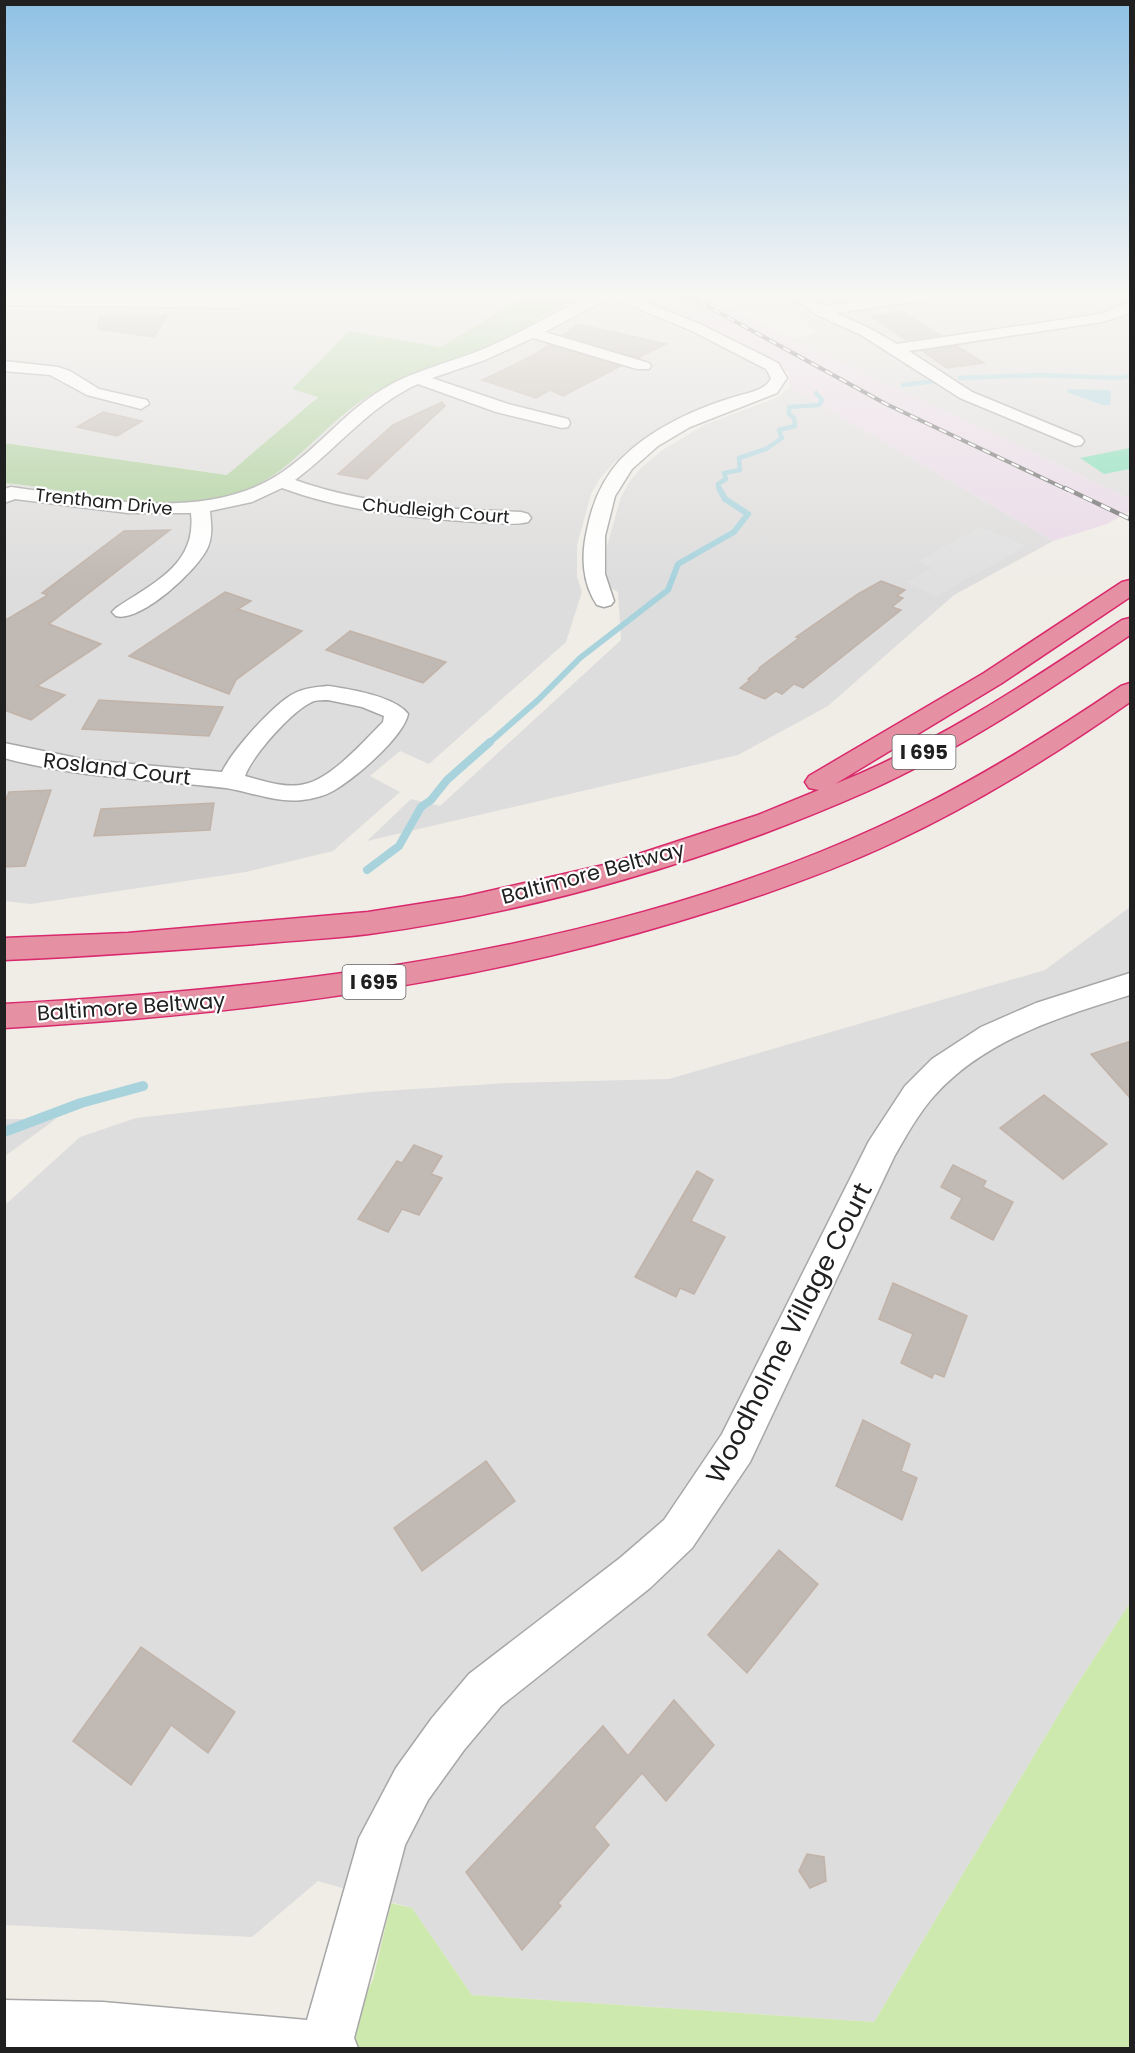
<svg xmlns="http://www.w3.org/2000/svg" width="1135" height="2053" viewBox="0 0 1135 2053" font-family="Poppins,sans-serif">
	<rect width="100%" height="100%" fill="#f0ede7"/>
	<g fill="#dedddd">
		<polygon points="4,294 528,294 441,347 349,331 292,389 318,396 228,475 5,443"/>
		<polygon points="585,294 592,294 618,303 699,337 764,368 771,379 768,384 755,391 659,431 615,462 600,478 591,494 577,545 577,577 582,592 566,642 429,764 400,751 370,776 400,792 333,851 246,872 31,904 5,901 5,483 185,503 239,492 279,471 341,415 372,393 416,373 477,352 512,337 550,311"/>
		<polygon points="783,294 1130,294 1130,499 997,435 791,340 816,333"/>
		<polygon points="790,387 1053,541 954,595 828,706 738,755 367,841 411,799 440,806 621,640 618,592 611,588 607,578 607,546 621,497 630,481 641,468 661,451 704,425 776,398"/>
		<polygon points="1130,907 1130,1603 1074,1689 874,2022 472,1995 412,1908 318,1881 252,1937 5,1925 5,1205 80,1137 136,1118 369,1092 508,1083 669,1079 1045,970"/>
		<polygon points="5,1119 56,1119 5,1156"/>
	</g>
	<polygon fill="#e9d9e7" points="622,294 705,294 791,340 997,435 1130,499 1130,511 1107,524 1053,541 790,387 789,373 776,362 718,332"/>
	<polygon fill="#cde9ae" points="1130,1603 1130,2048 342,2048 373,1979 391,1903 412,1908 472,1995 874,2022 1074,1689"/>
	<path fill="#adcf9c" d="M528 294H585C576 301 560 305 549 312 536 320 524 330 511 337 474 357 431 365 393 383 346 403 318 442 278 472 201 529 91 491 5 483L4 443 227 475 318 397 292 389 349 331 441 347Z"/>
	<polygon fill="#86deb9" points="1130,448 1130,469 1104,474 1080,458"/>
	<polygon fill="#e0e0e0" points="981,527 1026,546 936,597 906,582 932,568 918,561"/>
	<polygon fill="#a8d3dd" points="1068,389 1108,390 1111,392 1110,405 1102,405 1067,392"/>
	<g fill="none" stroke-linecap="round" stroke-linejoin="round">
		<g stroke="#a8d3dd" stroke-width="4.5">
			<polyline points="960,378 1039,375 1118,378 1130,376"/>
			<polyline points="903,385 934,381"/>
			<polyline points="719,490 718,484 726,479 724,473 740,470 739,458 766,449 782,438 779,430 795,426 794,418 789,414 789,407 819,405 822,400 816,393"/>
		</g>
		<polyline stroke="#a8d3dd" stroke-width="6" points="489,743 538,700 580,658 668,590 678,564 734,532 748,514 725,499 719,488"/>
		<polyline stroke="#a8d3dd" stroke-width="8" points="367,870 399,846 421,807 431,800 447,780 490,742"/>
		<polyline stroke="#a8d3dd" stroke-width="10" points="4,1132 81,1103 143,1086"/>
	</g>
	<g fill="#c1b9b3" stroke="#c2b3a9" stroke-width="1.5">
		<polygon points="903,312 940,335 906,340 871,316"/>
		<polygon points="99,316 167,316 154,337 98,329"/>
		<polygon points="578,324 666,344 638,358 563,335"/>
		<polygon points="548,345 621,366 563,396 550,390 536,398 482,380 534,355"/>
		<polygon points="957,346 984,363 947,368 922,351"/>
		<polygon points="442,402 445,406 367,479 338,474 393,425"/>
		<polygon points="103,412 142,421 117,436 77,427"/>
		<polygon points="170,530 49,624 101,644 37,686 65,695 31,720 4,710 4,621 48,595 42,593 124,531"/>
		<polygon points="881,581 905,590 897,596 903,598 892,607 901,610 803,688 794,684 782,694 776,691 765,699 740,688 750,680 748,679 760,669 759,668 799,638 796,637 858,594"/>
		<polygon points="225,592 251,601 238,609 302,631 236,680 229,694 129,656"/>
		<polygon points="350,631 369,637 446,662 423,683 326,650"/>
		<polygon points="99,700 148,703 223,707 209,736 82,729"/>
		<polygon points="51,790 25,866 4,867 4,804 9,792"/>
		<polygon points="214,803 210,830 94,836 101,809"/>
		<polygon points="1131,1041 1131,1099 1091,1054"/>
		<polygon points="1044,1095 1107,1144 1063,1179 1000,1128"/>
		<polygon points="414,1145 442,1156 431,1174 442,1178 419,1215 402,1209 388,1232 358,1219 397,1161 402,1163"/>
		<polygon points="953,1165 986,1181 983,1187 1013,1202 993,1240 951,1218 962,1198 941,1187"/>
		<polygon points="697,1171 713,1180 691,1221 725,1237 694,1294 680,1288 676,1297 635,1277"/>
		<polygon points="893,1283 967,1316 944,1377 934,1373 932,1378 901,1363 913,1334 879,1319"/>
		<polygon points="863,1420 910,1444 901,1471 917,1478 902,1520 836,1486"/>
		<polygon points="486,1461 515,1501 422,1571 394,1528"/>
		<polygon points="779,1550 818,1584 747,1673 708,1635"/>
		<polygon points="141,1647 235,1712 208,1753 171,1725 131,1785 73,1741"/>
		<polygon points="674,1700 714,1745 666,1801 642,1773 594,1827 609,1845 558,1903 561,1906 522,1950 466,1872 603,1726 628,1756"/>
		<polygon points="807,1854 824,1857 826,1881 810,1888 799,1871"/>
	</g>
	<g fill="none" stroke-linecap="round" stroke-linejoin="round">
		<defs>
			<g id="minor">
				<path d="M594 294H625L702 325 778 363 787 378 777 393 690 427 658 446 632 469 615 496 605 536V574L614 601 611 605 604 607 597 605C582 583 581 555 587 530 592 504 602 480 620 460 651 428 698 407 741 395 751 392 767 389 771 378L766 369 692 331 610 297 545 332 649 363 651 366 649 369H637L533 338 485 360 432 378 508 404 568 419 570 423 568 427 562 428 496 412 418 384C369 406 337 449 295 480 368 506 444 509 521 512L528 514 531 518 528 522C512 526 493 522 477 522 410 518 345 511 282 488L252 502 210 511C211 523 213 535 208 547 198 570 140 623 116 616L112 612 116 608C153 583 197 565 191 513H128L15 499 4 503V489L11 487C94 498 203 523 278 475 316 451 344 412 383 389 416 369 454 362 488 347 525 331 558 310 594 294Z"/>
				<polygon points="790,294 806,294 823,306 910,294 928,294 930,296 928,299 923,300 836,313 871,329 897,344 1100,314 1130,302 1130,313 1102,322 909,351 972,392 1081,437 1084,441 1081,445 1075,446 960,398 861,335 815,314"/>
				<polygon points="4,297 238,300 245,304 238,308 4,305"/>
				<polygon points="4,361 58,367 70,371 99,389 147,400 149,404 141,409 87,395 50,375 4,371"/>
				<path d="M328 686C349 689 395 696 408 714 403 738 354 779 333 791 324 796 312 799 302 800 276 803 251 792 226 788 152 779 77 778 4 758V743L87 760 222 772C232 751 274 703 295 693 305 688 317 687 328 686ZM328 700 362 707 384 716 383 722C364 741 332 778 305 784 286 789 264 781 245 776 252 756 293 709 314 701 318 700 323 700 328 700Z"/>
				<path d="M1130 973V995C1060 1017 985 1039 934 1096 918 1114 906 1136 894 1157L750 1462 692 1548 650 1588 501 1706 464 1750 428 1800 405 1845 354 2038 358 2048H4V2000L103 2002 307 2020 359 1838 396 1768 432 1718 469 1674 620 1558 664 1520 722 1434 869 1141 905 1086 932 1059 981 1027 1036 1003Z"/>
			</g>
			<g id="motorway">
				<path d="M1130 580V597L1002 683 835 784C938 743 1030 681 1122 620L1130 618V635C1046 692 961 749 868 791 712 860 538 911 369 934 335 938 301 940 267 943 180 950 92 956 4 960V938L128 933 368 912 463 897 608 864 758 815 819 790 809 788 805 782 809 776 984 673 1122 582Z"/>
				<path d="M1130 683V702C1056 754 977 803 894 842 824 875 750 900 676 922 457 988 232 1015 4 1028V1004C297 988 607 951 876 828 962 789 1043 739 1121 686Z"/>
			</g>
		</defs>
		<use href="#minor" stroke="#a7a7a7" stroke-width="3"/>
		<use href="#motorway" stroke="#d9296c" stroke-width="3"/>
		<use href="#minor" fill="#fff" fill-rule="evenodd"/>
		<use href="#motorway" fill="#e690a3" fill-rule="evenodd"/>
		<defs>
			<polyline id="rail-far1" points="685,294 886,404 1068,490"/>
			<polyline id="rail" points="1065,488 1130,519"/>
		</defs>
		<use href="#rail-far1" stroke="#6e6e6e" stroke-width="4"/>
		<use href="#rail" stroke="#6e6e6e" stroke-width="4.5"/>
		<use href="#rail-far1" stroke="#fff" stroke-width="2" stroke-dasharray="8" stroke-linecap="butt"/>
		<use href="#rail" stroke="#fff" stroke-width="3" stroke-dasharray="10" stroke-linecap="butt"/>
	</g>
	<linearGradient id="sky" x2="0" y2="1"><stop stop-color="#8ec0e4"/><stop offset="0.51" stop-color="#f8f7f4"/><stop offset="1" stop-color="#f8f7f4" stop-opacity="0"/></linearGradient>
	<rect width="1135" height="581" fill="url(#sky)"/>
	<g text-anchor="middle" stroke-width="4.5" stroke-linejoin="round" paint-order="stroke">
		<g font-size="18" fill="#202020" stroke="#fff">
			<text transform="translate(104 502) rotate(6)" y="6">Trentham Drive</text>
			<text transform="translate(436 511) rotate(5)" y="6">Chudleigh Court</text>
		</g>
		<g fill="#fff" stroke="#636363" stroke-width="1.5">
			<rect x="892.5" y="735" width="63" height="34" rx="4.5"/>
			<rect x="342.5" y="965" width="63" height="34" rx="4.5"/>
		</g>
		<g font-size="20" font-weight="bold" fill="#202020">
			<text x="924" y="759">I 695</text>
			<text x="374" y="989">I 695</text>
		</g>
		<g font-size="21" fill="#202020" stroke="#fff">
			<text transform="translate(117 769) rotate(7)" y="7">Rosland Court</text>
			<text transform="translate(593 873) rotate(-15)" y="7">Baltimore Beltway</text>
			<text transform="translate(131 1007) rotate(-4)" y="7">Baltimore Beltway</text>
		</g>
		<g font-size="26" fill="#202020" stroke="#fff">
			<text transform="translate(789 1333) rotate(-63)" y="9">Woodholme Village Court</text>
		</g>
	</g>
	<rect width="1135" height="2053" fill="none" stroke="#202020" stroke-width="12"/>
</svg>
